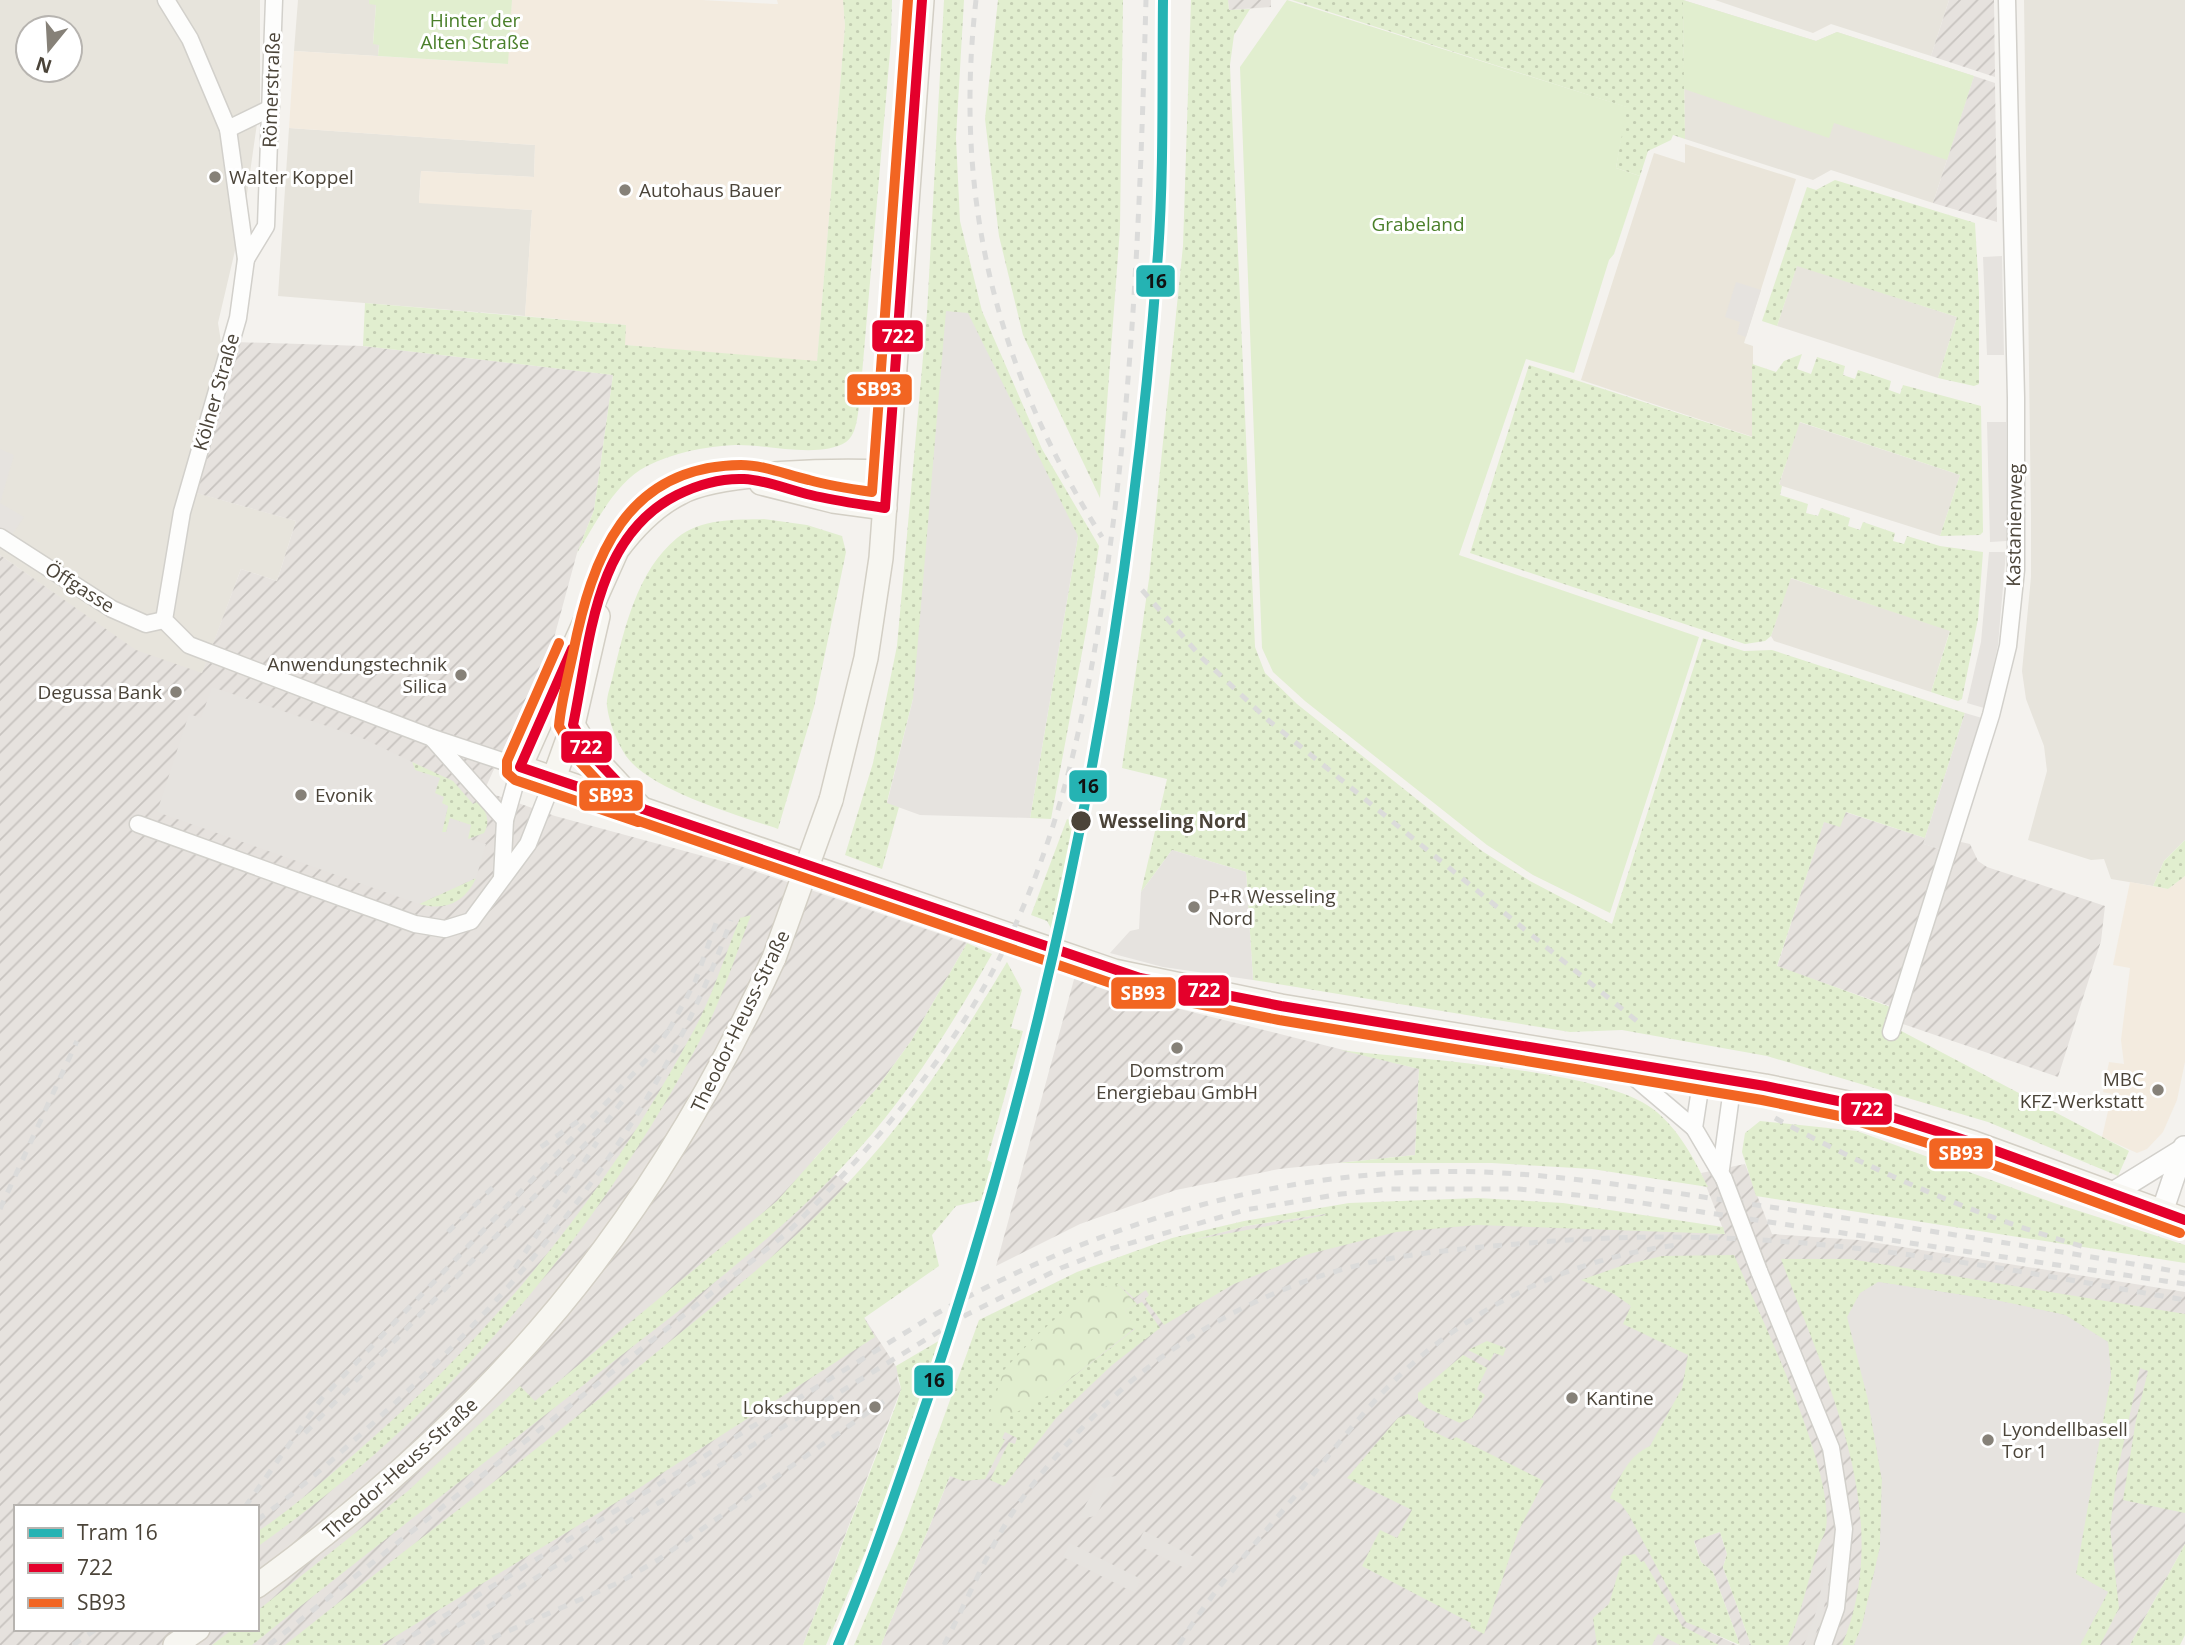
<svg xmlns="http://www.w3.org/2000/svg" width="2185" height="1645" viewBox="0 0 2185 1645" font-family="'Open Sans',sans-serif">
	<defs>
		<pattern id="industrial-furrows" width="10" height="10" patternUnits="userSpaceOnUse" patternTransform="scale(1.75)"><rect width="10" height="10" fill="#e6e2de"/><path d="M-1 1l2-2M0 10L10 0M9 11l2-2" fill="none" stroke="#c7c3bf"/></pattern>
		<pattern id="grass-dots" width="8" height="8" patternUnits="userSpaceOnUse" patternTransform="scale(1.75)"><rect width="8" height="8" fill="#e1eecf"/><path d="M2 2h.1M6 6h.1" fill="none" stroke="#c3cdb2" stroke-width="1.8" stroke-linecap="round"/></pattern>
		<pattern id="forest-crowns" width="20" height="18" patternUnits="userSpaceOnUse" patternTransform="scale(1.75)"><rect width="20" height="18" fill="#e1eecf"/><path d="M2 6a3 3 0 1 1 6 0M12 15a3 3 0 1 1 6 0" fill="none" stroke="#c3cdb2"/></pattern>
	</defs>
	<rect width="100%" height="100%" fill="#f4f2ee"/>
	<g fill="#e7e4dc" fill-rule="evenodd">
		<path d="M0 0H260V102L245 208 218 323 221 342H235L190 491 296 521 277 581 241 569 202 674 136 651 0 555ZM28 28H70V70H28Z"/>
		<polygon points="298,0 369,0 369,4 376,4 373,43 379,44 378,56 294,51"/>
		<polygon points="1683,0 1816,41 1837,32 1974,76 1933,203 1831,170 1813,180 1685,139"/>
		<polygon points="1715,0 1949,0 1931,56 1831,24 1813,33"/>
		<polygon points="2024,0 2185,0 2185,840 2164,861 2153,886 2111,879 2104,859 2091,860 2028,840 2047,771 2044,746 2026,699 2022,671 2031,577 2031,516"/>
		<polygon points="289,128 535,145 534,177 421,171 419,202 532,210 525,316 278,296"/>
		<polygon points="1797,265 1957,317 1938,378 1777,326"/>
		<polygon points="1799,422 1960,475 1940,536 1779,485"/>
		<polygon points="1790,578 1950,630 1931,692 1774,641 1771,636"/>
	</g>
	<g fill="#f3ebdf">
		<polygon points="512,0 702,0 774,4 778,4 777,0 843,0 845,26 817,362 624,345 626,325 525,316 532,210 419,203 421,171 534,177 535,145 289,128 294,51 507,64"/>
		<polygon points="2185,876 2185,1062 2177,1100 2163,1132 2147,1149 2137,1153 2102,1137 2112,1094 2103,1092 2109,1062 2124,1064 2121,1040 2130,968 2113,965 2130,882 2168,889"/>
	</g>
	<g fill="url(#industrial-furrows)" fill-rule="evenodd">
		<polygon points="1228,0 1271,0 1271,7 1229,10"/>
		<polygon points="1949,0 1994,0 1995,77 1931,56"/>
		<polygon points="1974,76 1995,83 1997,222 1933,203"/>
		<path d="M235 342 363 346 613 375 594 510 577 553 554 638 484 791 555 816 740 866 967 943 911 1041 877 1088 814 1159 848 1184 858 1308 899 1371 897 1378 901 1389 803 1645H0V555L136 650 202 673 241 569 277 581 296 521 189 491ZM16 1507H257V1629H16Z"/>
		<polygon points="1845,812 1925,838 1924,844 1940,849 1893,1007 1777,967 1824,821"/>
		<polygon points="1961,842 1970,844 1978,861 1987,867 2105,906 2101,941 2058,1077 1900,1023 1955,847"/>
		<polygon points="1076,972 1148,1001 1419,1069 1415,1155 1279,1169 1176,1190 1080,1224 996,1266"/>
		<polygon points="1745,1164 1772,1234 1859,1240 2185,1292 2185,1544 2130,1645 1755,1645 1694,1408 1686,1621 1737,1645 881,1645 962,1447 999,1338 1083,1282 1176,1244 1246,1226 1351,1210 1725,1234 1701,1173"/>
		<polygon points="1720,1532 1727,1554 1723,1567 1751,1645 1740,1645 1713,1572 1701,1562 1694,1540"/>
	</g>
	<polygon fill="#eae5da" points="1685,144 1796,179 1744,343 1753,346 1753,437 1581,380 1654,153 1685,163"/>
	<g fill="url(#grass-dots)" fill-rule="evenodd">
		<path d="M843 0H892L891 41 860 397C858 409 858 434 846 442 819 459 766 444 735 445 706 446 672 453 647 466 614 483 596 524 577 553L594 510 613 375 363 346 365 303 626 325 625 345 817 361 845 26Z"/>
		<polygon points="944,0 964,0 956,138 960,221 982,311 1042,449 1099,546 1087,626 1051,819 1030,818 1078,536 913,699 887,802 899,807 882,869 845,855 873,763 897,646 927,313"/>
		<polygon points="998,0 1123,0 1120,228 1100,498 1023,335 999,236 985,119"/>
		<polygon points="1191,0 1228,0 1229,10 1250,9 1234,35 1230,65 1255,647 1265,673 1297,704 1482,851 1530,881 1612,924 1703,638 1744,651 1772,650 1965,713 1925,838 1846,812 1840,827 1824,822 1777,966 1893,1008 1888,1024 2129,1151 2118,1176 1988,1122 1767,1056 1622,1030 1570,1032 1253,980 1246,872 1172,850 1141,892 1167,779 1122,768 1149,579 1183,246"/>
		<polygon points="1292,0 1683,0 1685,139 1673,135 1671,140 1648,151 1640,176 1616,168 1626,107"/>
		<polygon points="1835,180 1975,223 1979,292 1979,384 1974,386 1938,378 1957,317 1797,266 1777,326 1762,321 1807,187 1816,190"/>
		<polygon points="1802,354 1797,369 1811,374 1817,357 1845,366 1843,375 1855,379 1858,370 1891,381 1889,390 1900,394 1903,385 1981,406 1983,532 1980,535 1940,536 1960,475 1800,422 1779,484 1782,486 1780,495 1808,504 1806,513 1818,516 1821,508 1850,518 1848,526 1860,530 1863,522 1895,533 1893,541 1904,544 1907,536 1940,546 1983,552 1978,619 1962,699 1958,701 1931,692 1950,631 1791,578 1771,636 1765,641 1745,644 1470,553 1529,365 1752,437 1752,364 1776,372 1784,361"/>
		<path d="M764 519 807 525 842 536 846 552 814 707 778 829C738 815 651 791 626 756 617 742 609 723 607 706 606 697 611 685 613 675 625 627 637 571 677 538 701 518 735 520 764 519Z"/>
		<path d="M412 762 453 781 473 804 479 801C486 811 491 822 484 833L468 839 450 818 446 833 442 832 448 806 442 804 415 770Z"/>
		<polygon points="1067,819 1074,822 1053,932 1047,921 1031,915"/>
		<polygon points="2185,840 2185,876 2168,889 2153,886 2164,861"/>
		<path d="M476 878C465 903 444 911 419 904Z"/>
		<path d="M751 915C736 954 723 996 704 1033 597 1237 446 1414 257 1547V1532C293 1508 327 1478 360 1449 497 1330 608 1191 694 1030 713 995 725 955 740 918Z"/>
		<path d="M967 943 992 954C953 1023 912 1090 858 1150 786 1230 699 1295 614 1361 494 1456 371 1549 252 1645H212L233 1629H257V1611L408 1491 520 1386 535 1401 777 1201 877 1088 911 1041Z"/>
		<path d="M1007 962 1022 990 1011 1028 1023 1031 987 1160 993 1163 982 1200 956 1206 932 1235 939 1266 864 1318 875 1337 625 1497 381 1645H285C412 1544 542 1447 668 1343 729 1293 792 1244 846 1185 910 1118 960 1041 1007 962Z"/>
		<path d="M1340 1050C1412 1059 1600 1069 1653 1109 1679 1129 1694 1159 1708 1187L1592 1169 1492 1163H1339L1415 1155 1419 1069Z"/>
		<polygon points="1760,1121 1857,1131 2054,1203 2185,1245 2185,1263 1756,1196 1742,1152 1745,1133"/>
		<path d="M1478 1198 1563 1203 1723 1227 1725 1234 1477 1225 1396 1232 1309 1254 1234 1284 1164 1325 1145 1299 1149 1295 1146 1290 1134 1298 1118 1284 1051 1394 1135 1329 1125 1310 1142 1302 1160 1328 1112 1365 1056 1418 1004 1486 990 1480 1009 1442 1015 1444 1017 1438 1005 1432 1002 1438 1005 1440 985 1479 963 1481 950 1476 881 1645H854L903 1530 979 1320 1077 1272 1172 1238 1244 1221 1349 1203ZM1325 1214 1326 1215 1193 1240 1246 1226Z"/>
		<path d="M1734 1255C1759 1313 1835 1470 1826 1528 1825 1535 1820 1541 1818 1548 1808 1581 1801 1613 1788 1645H1751L1723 1567 1727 1554 1720 1532 1694 1541 1701 1562 1713 1572 1740 1645 1686 1622 1629 1515 1621 1504 1610 1498C1620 1477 1628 1456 1650 1446L1682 1388 1688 1355 1623 1324 1631 1306 1614 1294 1581 1280 1624 1265 1662 1256Z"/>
		<path d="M1781 1259H1850L2185 1314V1513L2123 1500 2136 1420 2148 1371 2140 1368 2117 1473 2110 1528 2119 1608 2100 1645H2080L2108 1592 2075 1574 2111 1376 2108 1342 2065 1315 1995 1300 1878 1282 1868 1400 1882 1480 1880 1547 1862 1626 1854 1645H1842C1896 1517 1826 1380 1781 1259Z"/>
		<polygon points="942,1339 867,1548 826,1645 803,1645 896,1405 901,1389 896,1366"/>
		<polygon points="1487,1341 1506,1348 1503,1356 1494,1353 1490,1361 1468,1350"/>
		<polygon points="1463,1355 1487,1368 1477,1389 1485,1395 1472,1418 1460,1423 1427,1408 1418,1400 1418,1393"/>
		<polygon points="1408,1414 1424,1422 1424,1427 1451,1440 1456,1437 1544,1481 1518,1532 1484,1634 1470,1627 1471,1623 1362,1566 1380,1530 1397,1538 1412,1510 1347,1478 1398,1418"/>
		<polygon points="2185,1544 2185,1635 2180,1645 2130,1645"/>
		<polygon points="1635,1554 1641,1562 1644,1561 1682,1626 1719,1645 1680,1645 1658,1634 1652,1645 1597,1645 1593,1618 1609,1604 1623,1556"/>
	</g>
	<polygon fill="url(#forest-crowns)" points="1118,1284 1137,1304 1125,1310 1135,1328 1051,1394 994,1424 989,1416 1004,1370 1033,1339 1087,1290"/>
	<g fill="#e1eecf">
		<polygon points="369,0 512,0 508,64 378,56 379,45 373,44 376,5 369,4"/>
		<polygon points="1287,0 1627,107 1616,168 1640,176 1614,254 1609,260 1574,373 1526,359 1459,555 1699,637 1610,913 1533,875 1487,845 1305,701 1273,672 1262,648 1240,67"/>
		<polygon points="1683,0 1816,41 1837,32 1974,76 1947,160 1834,123 1829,138 1684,89"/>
	</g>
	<g fill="#e6e3df">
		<polygon points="2002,256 2004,355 1987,355 1983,257"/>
		<polygon points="1736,282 1761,290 1746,337 1737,334 1740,322 1725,317"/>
		<polygon points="946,311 968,313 1078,536 1030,818 920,815 887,803 913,699"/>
		<polygon points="1987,422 2006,422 2007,541 1990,542"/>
		<polygon points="0,449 14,455 0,503 24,517 11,536 0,528"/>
		<polygon points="1989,552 2006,552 1998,645 1984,708 1967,703 1981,642"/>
		<polygon points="212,687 362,738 412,762 415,770 440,778 435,793 444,797 442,803 448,806 442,832 446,832 450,818 471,825 468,839 486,844 476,878 419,904 157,812 189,714 201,718"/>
		<polygon points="1965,713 1982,718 1940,849 1923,844"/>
		<polygon points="1172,850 1246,872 1253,980 1163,967 1110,953 1130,931 1139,929 1141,892"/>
		<polygon points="1878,1282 1995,1300 2065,1315 2108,1342 2111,1376 2076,1574 2108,1592 2080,1645 1854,1645 1862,1626 1880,1547 1882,1480 1868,1400 1847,1317 1860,1293"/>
		<polygon points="1117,1476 1096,1516 1078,1519 1100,1478"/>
		<polygon points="1144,1531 1194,1557 1187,1569 1137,1545"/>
		<polygon points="1070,1543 1141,1579 1135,1593 1063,1557"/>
		<polygon points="1829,1556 1834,1556 1822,1618 1811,1645 1804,1645 1815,1615"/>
	</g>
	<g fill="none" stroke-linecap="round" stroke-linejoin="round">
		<defs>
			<g id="minor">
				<polyline points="166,0 190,39 228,129 246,259 238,318 182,512 164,620 189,645 430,737 520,767 505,820 502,878"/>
				<polyline points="228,129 271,108"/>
				<polyline points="246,259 266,226 274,0"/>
				<polyline points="0,537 112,609 146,624 164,620"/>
				<polyline points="432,738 505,820"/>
				<polyline points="138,824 415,924 445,929 471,921 528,844 554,778"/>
				<polyline points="1891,1032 1991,715 2008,646 2016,570 2016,398 2007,0"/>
				<polyline points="1616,1062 1694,1128"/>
				<polyline points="1702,1076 1694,1128 1724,1179"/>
				<polyline points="1721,1169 1733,1081"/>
				<polyline points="1759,1271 1831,1448 1844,1529 1836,1608 1823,1645"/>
			</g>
			<g id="tertiary">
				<polyline points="2113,1193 2181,1151"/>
				<polyline points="2162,1212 2184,1147"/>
			</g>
			<g id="secondary">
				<path d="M887 472C839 470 721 471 680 493 654 506 634 527 617 550L520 767 1114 971 1281 1006 1765 1086 1848 1103 1974 1143 2185 1220"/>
				<polyline points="761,483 833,501 885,508"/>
				<polyline points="573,725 590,753 639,806"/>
				<polyline points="554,778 573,725 598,616"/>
				<polyline points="831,800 866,658 881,558 922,0"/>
				<path d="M257 1586C494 1413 652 1225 774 958"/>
				<polyline points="175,1645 198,1629"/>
			</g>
		</defs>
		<use href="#minor" stroke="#d2d0cb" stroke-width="19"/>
		<use href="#tertiary" stroke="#d2d0cb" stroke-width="24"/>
		<use href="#secondary" stroke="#d3cfc5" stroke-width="26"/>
		<use href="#minor" stroke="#fdfdfc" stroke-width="16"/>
		<use href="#tertiary" stroke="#fdfdfc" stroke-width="21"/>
		<use href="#secondary" stroke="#f7f6f1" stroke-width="23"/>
		<g stroke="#dbdbda" stroke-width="5" stroke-dasharray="9 9" stroke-linecap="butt">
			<path d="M976 0C953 198 996 369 1102 537"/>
			<polyline points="1142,590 1202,658 1268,720 1643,1026"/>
			<polyline points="669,1030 695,982 719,915"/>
			<path d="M1775 1118C1873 1171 1978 1217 2085 1247"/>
			<polyline points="541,1147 580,1120"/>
			<polyline points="0,1209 77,1041"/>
			<polyline points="448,1232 499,1181"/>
			<polyline points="515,1268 597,1142"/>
			<polyline points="305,1433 605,1124 627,1095"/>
			<polyline points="245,1507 322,1398 607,1102 650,1056 673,1024"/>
			<path d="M257 1520C298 1492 334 1458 371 1425 526 1285 661 1118 731 920"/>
			<polyline points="73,1645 96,1629"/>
			<path d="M269 1645 787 1233C869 1151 945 1065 998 961 1067 826 1093 680 1112 532 1135 355 1141 178 1146 0"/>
			<path d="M397 1645 934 1315C1103 1221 1288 1165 1483 1172 1581 1176 1679 1194 1777 1208 1913 1228 2049 1249 2185 1273"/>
			<polyline points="426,1645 966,1315 1061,1268 1110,1249 1245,1210 1341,1194 1390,1189 1519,1189 1615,1199 2185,1284"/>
			<polyline points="476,1645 618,1583 658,1560 890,1397"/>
			<path d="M944 1645C968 1599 988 1549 1017 1506 1042 1470 1074 1435 1106 1404 1180 1332 1284 1278 1387 1259 1433 1251 1481 1247 1528 1243 1611 1236 1694 1235 1777 1241 1910 1250 2053 1277 2185 1300"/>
			<path d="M1179 1645C1210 1593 1251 1549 1290 1502 1321 1466 1350 1427 1383 1392 1460 1311 1566 1259 1677 1245"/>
		</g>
		<defs>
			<polyline id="minor-bridge" points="1724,1179 1759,1271"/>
			<polyline id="secondary-bridge" points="774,958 831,800"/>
		</defs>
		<use href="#minor-bridge" stroke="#d2d0cb" stroke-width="19" stroke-linecap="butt"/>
		<use href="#secondary-bridge" stroke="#d3cfc5" stroke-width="26" stroke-linecap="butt"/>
		<use href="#minor-bridge" stroke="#fdfdfc" stroke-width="16"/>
		<use href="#secondary-bridge" stroke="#f7f6f1" stroke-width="23"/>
		<defs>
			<g id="bus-1">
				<path d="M922 0 885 508C860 504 835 501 811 495 789 490 766 480 744 479 720 478 697 485 677 495 593 537 590 645 573 725L590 753 643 809 1140 978 1281 1006 1765 1086 1848 1103 1974 1143 2185 1220"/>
				<polyline points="572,649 520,767 643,809"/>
			</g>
			<g id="bus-2">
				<path d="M908 0 872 492C851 489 830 486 809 480 787 475 764 465 741 465 626 466 592 557 573 653 568 677 561 702 559 726L579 761 633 819 1137 992 1279 1020 1762 1100 1844 1117 1969 1156 2180 1233"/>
				<polyline points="559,643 507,761 507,773 515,780 638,822"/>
			</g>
		</defs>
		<use href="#bus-1" stroke="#fff" stroke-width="16"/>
		<use href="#bus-2" stroke="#fff" stroke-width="16"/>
		<use href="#bus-1" stroke="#e4002b" stroke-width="10"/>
		<use href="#bus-2" stroke="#f26522" stroke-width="10"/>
		<defs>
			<path id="tram-1" d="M838 1645C872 1564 899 1481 928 1398 1053 1027 1129 644 1158 254 1164 170 1162 85 1163 0"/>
		</defs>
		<use href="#tram-1" stroke="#fff" stroke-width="16"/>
		<use href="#tram-1" stroke="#25b3b3" stroke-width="10"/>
	</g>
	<g fill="#868178" stroke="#fff" stroke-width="2.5">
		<circle cx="215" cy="177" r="7"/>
		<circle cx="625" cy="190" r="7"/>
		<circle cx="461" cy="675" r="7"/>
		<circle cx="176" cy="692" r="7"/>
		<circle cx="301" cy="795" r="7"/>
		<circle cx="1194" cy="907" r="7"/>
		<circle cx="1177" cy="1048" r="7"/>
		<circle cx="2158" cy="1090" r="7"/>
		<circle cx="1572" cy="1398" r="7"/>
		<circle cx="875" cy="1407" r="7"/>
		<circle cx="1988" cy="1440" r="7"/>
	</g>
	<circle fill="#4b4439" stroke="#fff" stroke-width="2.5" cx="1081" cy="821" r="11"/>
	<g text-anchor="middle" stroke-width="6" stroke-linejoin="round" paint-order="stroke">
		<g font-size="19" fill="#4a7f2a" stroke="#fff">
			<text x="475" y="27">Hinter der<tspan x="475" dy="22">Alten Straße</tspan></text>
			<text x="1418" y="231">Grabeland</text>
		</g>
		<g font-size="19" fill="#4b4439" stroke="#fff">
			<text transform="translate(271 90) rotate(-88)" y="7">Römerstraße</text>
			<text transform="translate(216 392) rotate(-74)" y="7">Kölner Straße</text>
			<text transform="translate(2014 525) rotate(-89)" y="7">Kastanienweg</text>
			<text transform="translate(80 587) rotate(32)" y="7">Öffgasse</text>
			<text transform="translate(740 1021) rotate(-64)" y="7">Theodor-Heuss-Straße</text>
			<text transform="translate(400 1468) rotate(-42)" y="7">Theodor-Heuss-Straße</text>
		</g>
		<g font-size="19" fill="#4b4439" stroke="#fff" text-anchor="start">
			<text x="229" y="184">Walter Koppel</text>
			<text x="639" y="197">Autohaus Bauer</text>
			<text x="447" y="671" text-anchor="end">Anwendungstechnik<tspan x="447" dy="22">Silica</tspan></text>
			<text x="162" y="699" text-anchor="end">Degussa Bank</text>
			<text x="315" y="802">Evonik</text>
			<text x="1208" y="903">P+R Wesseling<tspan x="1208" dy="22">Nord</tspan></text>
			<text x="1177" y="1077" text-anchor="middle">Domstrom<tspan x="1177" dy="22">Energiebau GmbH</tspan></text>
			<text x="2144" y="1086" text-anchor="end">MBC<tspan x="2144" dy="22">KFZ-Werkstatt</tspan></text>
			<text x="1586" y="1405">Kantine</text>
			<text x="861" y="1414" text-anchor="end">Lokschuppen</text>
			<text x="2002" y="1436">Lyondellbasell<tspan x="2002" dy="22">Tor 1</tspan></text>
		</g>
		<g font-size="19" font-weight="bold" fill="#4b4439" stroke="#fff" text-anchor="start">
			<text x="1099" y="828">Wesseling Nord</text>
		</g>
	</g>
	<g stroke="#fff" stroke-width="2.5">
		<rect x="1135" y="264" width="41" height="34" rx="7" fill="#25b3b3"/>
		<rect x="871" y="319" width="53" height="34" rx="7" fill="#e4002b"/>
		<rect x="846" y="373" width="67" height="33" rx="7" fill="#f26522"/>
		<rect x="560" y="730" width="53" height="34" rx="7" fill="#e4002b"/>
		<rect x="1068" y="769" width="40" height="34" rx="7" fill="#25b3b3"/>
		<rect x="578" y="779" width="66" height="33" rx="7" fill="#f26522"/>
		<rect x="1177" y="974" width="53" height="33" rx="7" fill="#e4002b"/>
		<rect x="1110" y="976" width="67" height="34" rx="7" fill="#f26522"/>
		<rect x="1840" y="1092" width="53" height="34" rx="7" fill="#e4002b"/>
		<rect x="1928" y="1137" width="66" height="33" rx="7" fill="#f26522"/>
		<rect x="913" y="1364" width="41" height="33" rx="7" fill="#25b3b3"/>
	</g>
	<g font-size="19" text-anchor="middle" font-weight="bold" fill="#fff">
		<text x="898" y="343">722</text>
		<text x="879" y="396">SB93</text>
		<text x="586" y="754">722</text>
		<text x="611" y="802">SB93</text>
		<text x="1204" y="997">722</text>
		<text x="1143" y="1000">SB93</text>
		<text x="1867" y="1116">722</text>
		<text x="1961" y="1160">SB93</text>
	</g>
	<g font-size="19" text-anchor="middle" font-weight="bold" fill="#111">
		<text x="1156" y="288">16</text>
		<text x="1088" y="793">16</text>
		<text x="934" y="1387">16</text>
	</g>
	<rect x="14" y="1505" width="245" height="126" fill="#ffffff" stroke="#b7b4b0" stroke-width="2"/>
	<rect x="28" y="1528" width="35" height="10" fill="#25b3b3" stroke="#b7b4b0" stroke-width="2"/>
	<text x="77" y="1540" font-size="21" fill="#4b4439">Tram 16</text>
	<rect x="28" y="1563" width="35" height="10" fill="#e4002b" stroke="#b7b4b0" stroke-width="2"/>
	<text x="77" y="1575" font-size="21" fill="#4b4439">722</text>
	<rect x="28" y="1598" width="35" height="10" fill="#f26522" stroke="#b7b4b0" stroke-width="2"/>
	<text x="77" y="1610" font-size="21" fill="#4b4439">SB93</text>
	<g transform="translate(49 49) rotate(198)"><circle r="33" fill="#ffffff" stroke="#b7b4b0" stroke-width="2"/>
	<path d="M0-5L12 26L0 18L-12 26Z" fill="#868178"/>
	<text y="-10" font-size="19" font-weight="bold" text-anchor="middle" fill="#4b4439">N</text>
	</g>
</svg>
